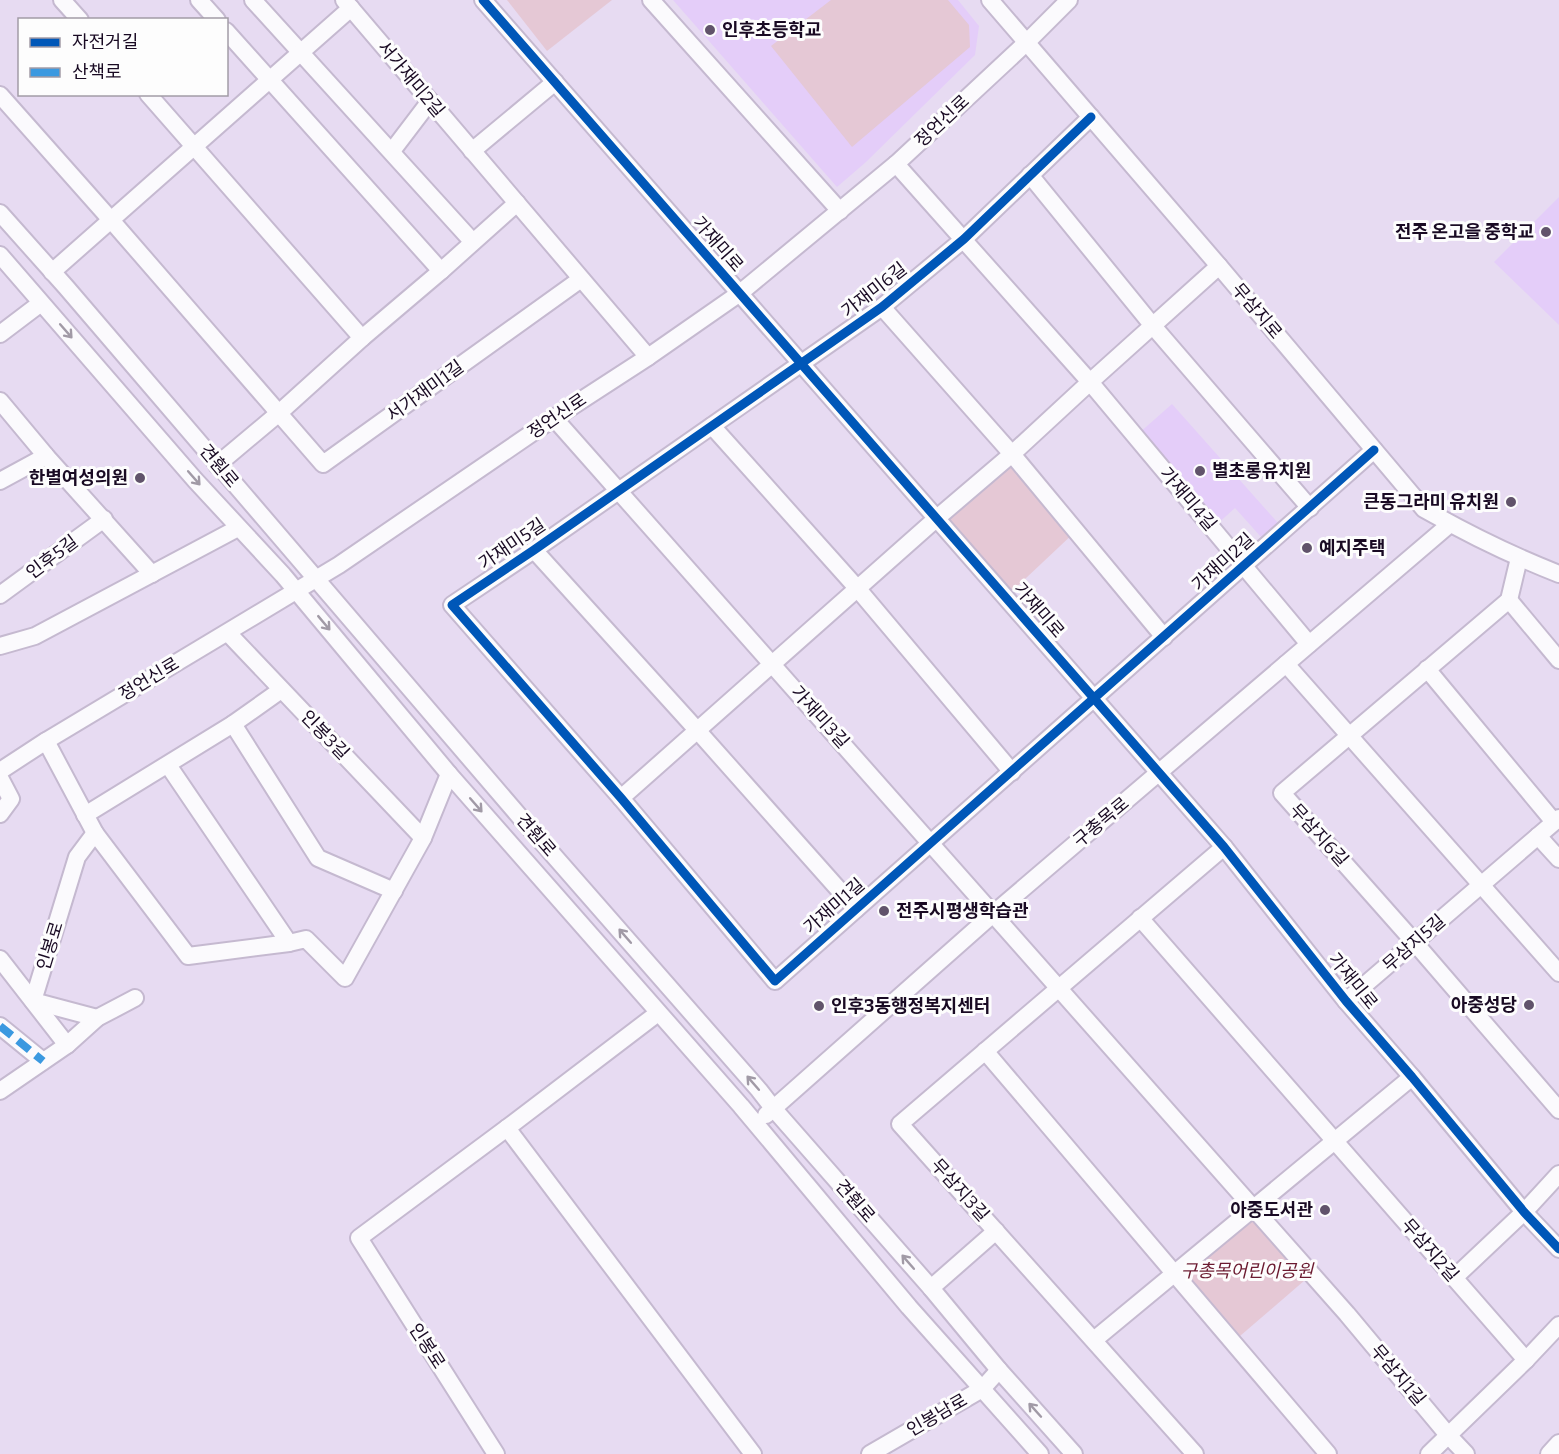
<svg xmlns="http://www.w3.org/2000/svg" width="1559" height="1454" viewBox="0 0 1559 1454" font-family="Bitter,'Noto Sans KR',serif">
	<rect width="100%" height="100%" fill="#e7dbf2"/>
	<g fill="#e4cdf9">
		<polygon points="673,0 958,0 979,26 975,55 866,162 837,187"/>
		<polygon points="1559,197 1559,325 1494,262"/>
		<polygon points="1172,404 1278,523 1261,537 1235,508 1215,526 1138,434"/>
	</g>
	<g fill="#e5c8d5">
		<polygon points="507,0 612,0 547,51"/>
		<polygon points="831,0 948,0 969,25 970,47 852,147 771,46"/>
		<polygon points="1012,454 1076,531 1006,597 937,518"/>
		<polygon points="1254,1208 1312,1274 1233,1342 1175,1274"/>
	</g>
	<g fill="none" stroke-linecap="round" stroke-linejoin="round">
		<defs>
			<g id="minor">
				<polyline points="62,0 80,20"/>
				<polyline points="199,0 217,20"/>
				<polyline points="253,0 472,241"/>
				<polyline points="344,0 648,357"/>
				<polyline points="483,0 1224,847 1346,1001 1412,1077 1524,1212 1559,1249"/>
				<polyline points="651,0 840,211"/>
				<path d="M990 0 1219 266 1424 509C1468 534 1513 556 1559 574"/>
				<polyline points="226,31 441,271"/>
				<polyline points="148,94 362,338"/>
				<polyline points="0,95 111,220 323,464 581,279"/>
				<polyline points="1091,117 964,239 882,307 534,550 452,605 621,798 775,981 1374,450"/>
				<polyline points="392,151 430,101"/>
				<polyline points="472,151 555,82"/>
				<polyline points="896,164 1090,382 1309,644"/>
				<polyline points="1030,175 1153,326 1310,508"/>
				<polyline points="0,213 66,287 520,817 759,1090 773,1108 931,1288 999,1370 1074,1454"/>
				<polyline points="0,255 195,480 283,575 449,774 741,1106 909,1307 1040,1454"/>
				<polyline points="52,272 351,8"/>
				<polyline points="882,307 1012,454 1164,637"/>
				<polyline points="0,334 41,303"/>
				<polyline points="0,401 46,456 152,574"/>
				<polyline points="554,418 1347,1314 1448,1435 1466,1454"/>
				<polyline points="712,426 857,588 1012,772"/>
				<polyline points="217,465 279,413 362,338 441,271 517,203"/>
				<polyline points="0,481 46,456"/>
				<polyline points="534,550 697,730 856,909"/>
				<polyline points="1519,558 1509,600 1282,793 1415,943 1559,1110"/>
				<polyline points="0,595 104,519"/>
				<polyline points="1509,600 1559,660"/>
				<polyline points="228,633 423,838"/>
				<polyline points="0,646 35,636 238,528"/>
				<polyline points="1286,664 1559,973"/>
				<polyline points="1427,669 1554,822"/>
				<polyline points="233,724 318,858 394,891"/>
				<polyline points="46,741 95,833 188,956 289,943 306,939 345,978 423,838 449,774"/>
				<polyline points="168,765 289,943"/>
				<polyline points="0,771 46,741 339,565 554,418 648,357 740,293 896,164 1026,43 1069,0"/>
				<polyline points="0,778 11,799 0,814"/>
				<polyline points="621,798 937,518 1012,454 1090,382 1219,266"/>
				<polyline points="85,815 233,724 281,690"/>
				<polyline points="95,833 77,857 33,1001 97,1018"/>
				<polyline points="1538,836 1559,859"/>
				<polyline points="1140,918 1526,1360"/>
				<polyline points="0,959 67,1045"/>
				<polyline points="1346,1001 1559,818"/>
				<polyline points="0,1026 43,1061"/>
				<polyline points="985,1051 1328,1454"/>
				<polyline points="0,1091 67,1045 97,1018 135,998"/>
				<polyline points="766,1115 993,914 1450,524"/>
				<polyline points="507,1128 753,1454"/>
				<polyline points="1454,1278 1524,1212 1559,1174"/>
				<polyline points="931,1288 996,1231"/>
				<polyline points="1094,1340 1412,1077"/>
				<polyline points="496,1454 359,1238 507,1128 658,1013"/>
				<polyline points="870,1454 982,1389 999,1370"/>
				<polyline points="1195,1454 900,1124 1224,847"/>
				<polyline points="1429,1454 1526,1360 1559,1325"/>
				<polyline points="1549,1454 1559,1443"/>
			</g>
		</defs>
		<use href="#minor" stroke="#c5b9d0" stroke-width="20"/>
		<use href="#minor" stroke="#fbfafd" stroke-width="16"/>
		<polyline stroke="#3b99e0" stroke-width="8" stroke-dasharray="15 8" stroke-linecap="butt" points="0,1026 43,1061"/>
		<defs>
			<g id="cycleway">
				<polyline points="483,0 1224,847 1346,1001 1412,1077 1524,1212 1559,1249"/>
				<polyline points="1091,117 964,239 882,307 534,550 452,605 621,798 775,981 1374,450"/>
			</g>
		</defs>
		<use href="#cycleway" stroke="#fdfdfd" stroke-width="13"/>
		<use href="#cycleway" stroke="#0057b8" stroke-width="9"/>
	</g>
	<defs><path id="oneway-shaft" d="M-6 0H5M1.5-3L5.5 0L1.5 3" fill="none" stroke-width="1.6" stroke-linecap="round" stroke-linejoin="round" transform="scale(1.5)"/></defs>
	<g stroke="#a19aa6">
		<use href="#oneway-shaft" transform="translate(66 331) rotate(49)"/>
		<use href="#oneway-shaft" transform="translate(194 478) rotate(49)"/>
		<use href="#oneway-shaft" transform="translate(324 623) rotate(50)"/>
		<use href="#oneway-shaft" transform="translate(476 805) rotate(49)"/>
		<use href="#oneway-shaft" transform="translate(625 936) rotate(-131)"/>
		<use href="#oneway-shaft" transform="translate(753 1083) rotate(-131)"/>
		<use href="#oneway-shaft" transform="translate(908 1262) rotate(-131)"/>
		<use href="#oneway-shaft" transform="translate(1035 1410) rotate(-132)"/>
	</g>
	<g fill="#61536b" stroke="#fdfdfd" stroke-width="2">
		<circle cx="710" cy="30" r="6"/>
		<circle cx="1546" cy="232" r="6"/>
		<circle cx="1200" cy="471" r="6"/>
		<circle cx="140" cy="478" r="6"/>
		<circle cx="1511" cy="502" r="6"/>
		<circle cx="1307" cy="548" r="6"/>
		<circle cx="884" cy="911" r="6"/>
		<circle cx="1529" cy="1005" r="6"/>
		<circle cx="819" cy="1006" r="6"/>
		<circle cx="1325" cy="1210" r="6"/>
	</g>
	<g text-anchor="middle" stroke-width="6" stroke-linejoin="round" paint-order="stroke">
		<g font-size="18" font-weight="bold" fill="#190a23" stroke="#fdfdfd" text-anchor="start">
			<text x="722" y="36">인후초등학교</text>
			<text x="1534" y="238" text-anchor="end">전주 온고을 중학교</text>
			<text x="1212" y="477">별초롱유치원</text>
			<text x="128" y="484" text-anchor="end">한별여성의원</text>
			<text x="1499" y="508" text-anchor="end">큰동그라미 유치원</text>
			<text x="1319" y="554">예지주택</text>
			<text x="896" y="917">전주시평생학습관</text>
			<text x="1517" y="1011" text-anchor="end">아중성당</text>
			<text x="831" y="1012">인후3동행정복지센터</text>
			<text x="1313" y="1216" text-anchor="end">아중도서관</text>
		</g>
		<g font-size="18" fill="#190a23" stroke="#fdfdfd">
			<text transform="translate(411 79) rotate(50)" y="6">서가재미2길</text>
			<text transform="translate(942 121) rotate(-43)" y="6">정언신로</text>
			<text transform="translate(718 244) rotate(49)" y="6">가재미로</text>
			<text transform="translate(874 290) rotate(-38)" y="6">가재미6길</text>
			<text transform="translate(1257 311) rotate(50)" y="6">무삼지로</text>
			<text transform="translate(425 391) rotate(-36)" y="6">서가재미1길</text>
			<text transform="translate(557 416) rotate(-34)" y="6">정언신로</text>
			<text transform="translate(219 466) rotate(50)" y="6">견훤로</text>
			<text transform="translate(1188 499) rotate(50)" y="6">가재미4길</text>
			<text transform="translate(512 544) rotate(-34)" y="6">가재미5길</text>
			<text transform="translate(52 557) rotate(-37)" y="6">인후5길</text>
			<text transform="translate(1223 562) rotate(-42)" y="6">가재미2길</text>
			<text transform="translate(1039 610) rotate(49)" y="6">가재미로</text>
			<text transform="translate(149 679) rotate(-31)" y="6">정언신로</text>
			<text transform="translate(820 717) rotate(48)" y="6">가재미3길</text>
			<text transform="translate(325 735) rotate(46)" y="6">인봉3길</text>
			<text transform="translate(1101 822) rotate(-40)" y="6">구총목로</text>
			<text transform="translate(536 835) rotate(49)" y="6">견훤로</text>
			<text transform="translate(1319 835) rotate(48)" y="6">무삼지6길</text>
			<text transform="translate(834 906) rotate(-41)" y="6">가재미1길</text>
			<text transform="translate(1414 943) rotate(-41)" y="6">무삼지5길</text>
			<text transform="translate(50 946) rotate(-73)" y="6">인봉로</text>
			<text transform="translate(1353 981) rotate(51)" y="6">가재미로</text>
			<text transform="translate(960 1190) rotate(48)" y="6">무삼지3길</text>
			<text transform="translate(855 1201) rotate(49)" y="6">견훤로</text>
			<text transform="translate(1430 1250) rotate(49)" y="6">무삼지2길</text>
			<text transform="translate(427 1346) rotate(57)" y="6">인봉로</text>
			<text transform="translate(1398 1375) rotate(50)" y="6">무삼지1길</text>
			<text transform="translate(937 1415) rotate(-30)" y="6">인봉남로</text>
		</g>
		<g font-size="18" font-style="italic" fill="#6b1a30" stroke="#fdfdfd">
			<text x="1247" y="1277">구총목어린이공원</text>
		</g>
	</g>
	<rect x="18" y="18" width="210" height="78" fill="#fdfdfd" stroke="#a29ca6" stroke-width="1.5"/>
	<rect x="30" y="38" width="30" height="9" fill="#0057b8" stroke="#a29ca6" stroke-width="1.5"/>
	<text x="72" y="48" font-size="18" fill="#190a23">자전거길</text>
	<rect x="30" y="68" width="30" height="9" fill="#3b99e0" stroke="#a29ca6" stroke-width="1.5"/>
	<text x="72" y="78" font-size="18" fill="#190a23">산책로</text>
</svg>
